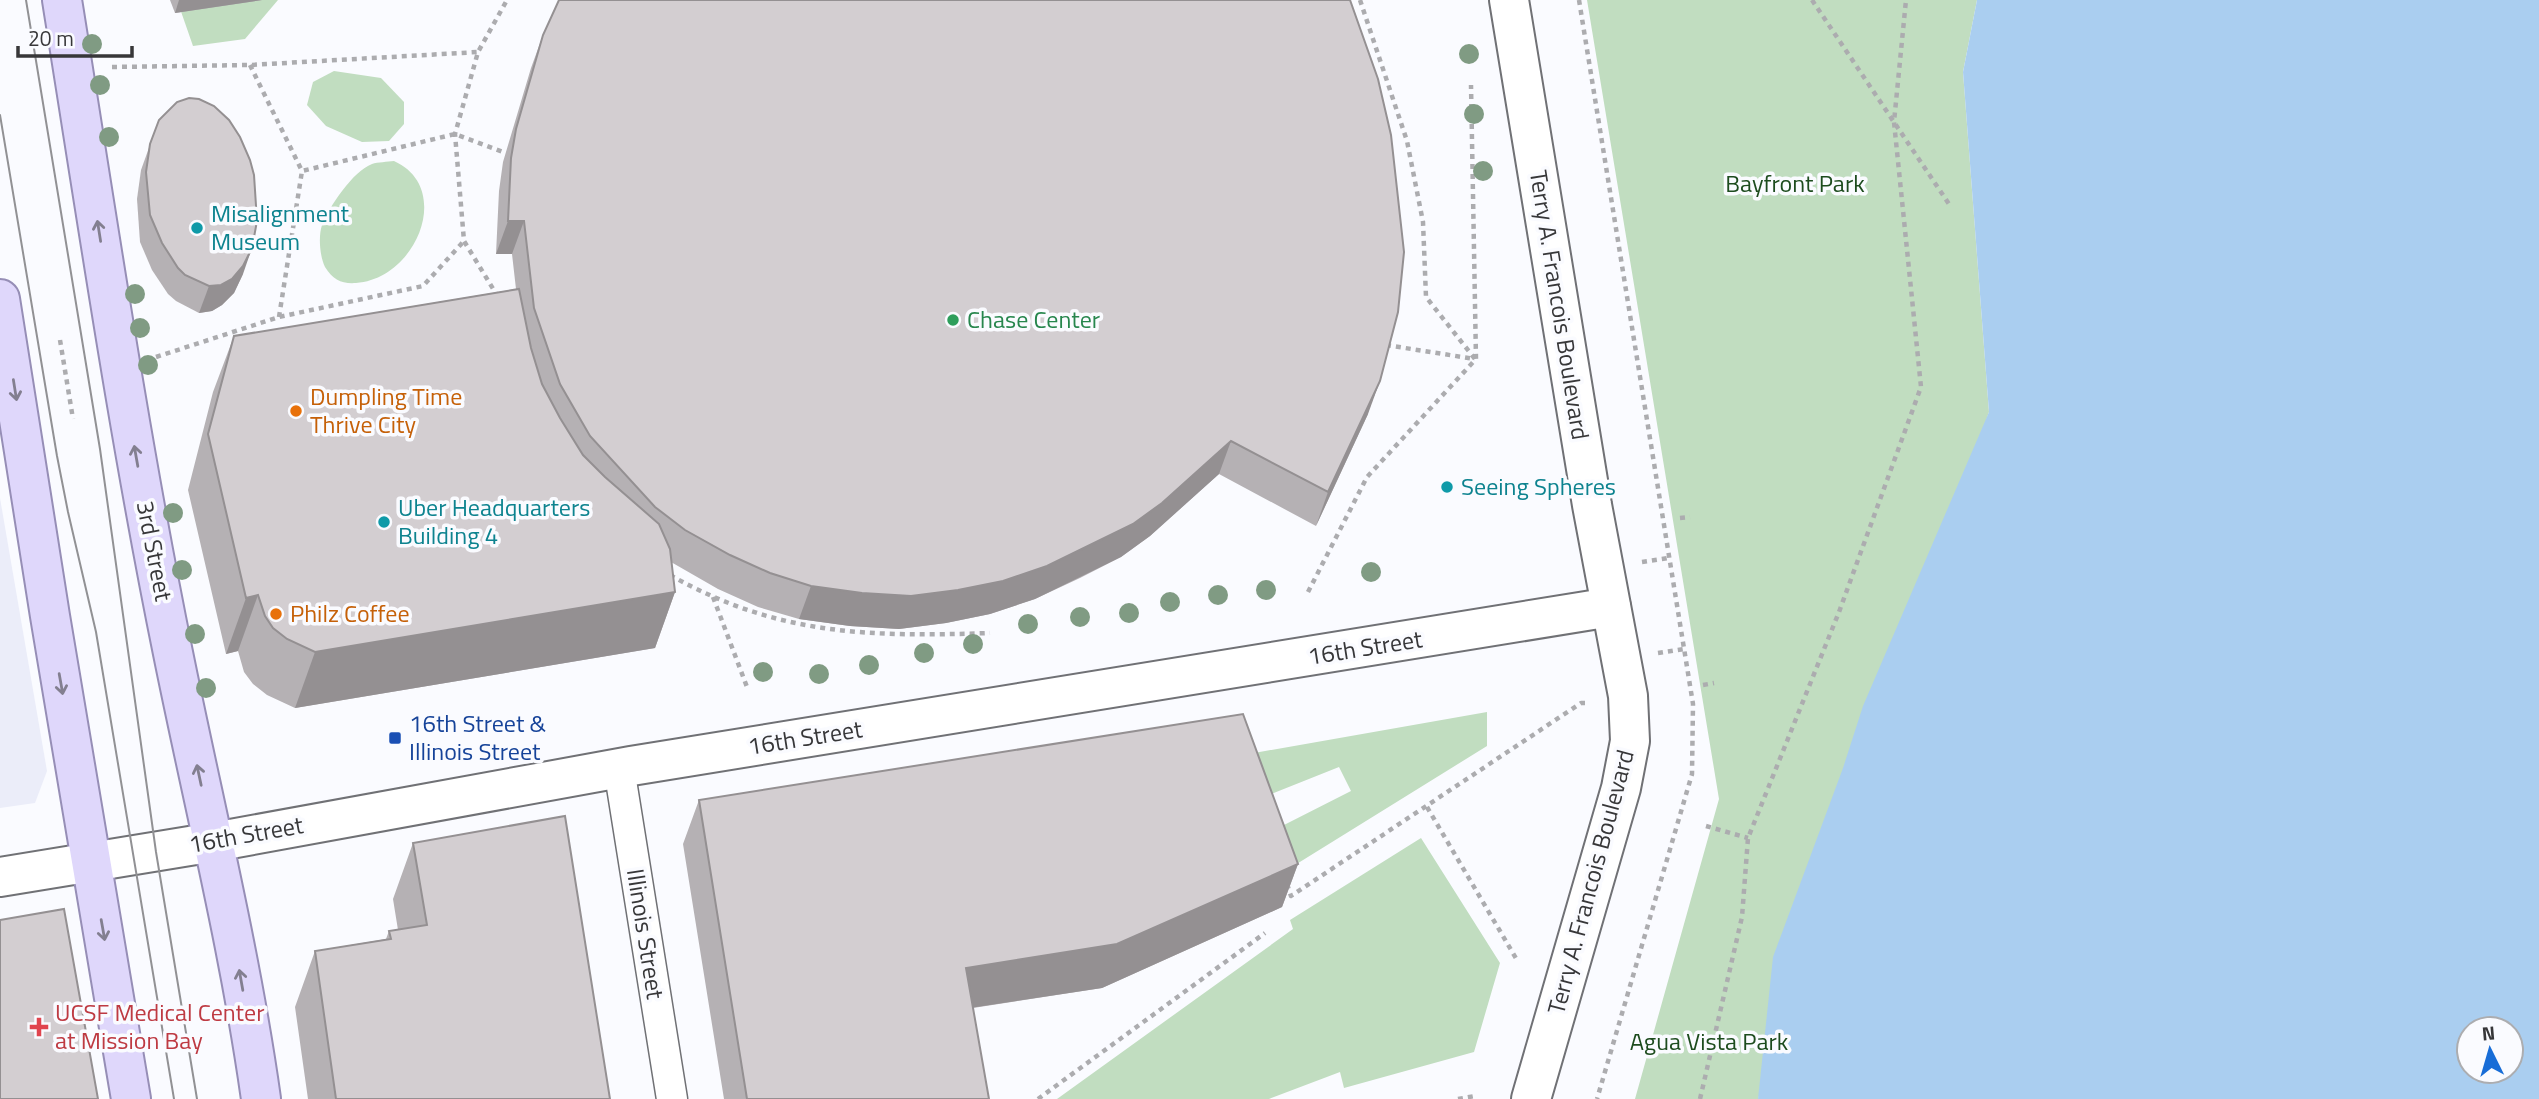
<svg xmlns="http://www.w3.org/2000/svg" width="2539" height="1099" viewBox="0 0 2539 1099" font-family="'Titillium Web',sans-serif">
	<rect width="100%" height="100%" fill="#fafbff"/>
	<polygon fill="#ebedf9" points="0,498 47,771 35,803 0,808"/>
	<g fill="#c1ddc0">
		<polygon points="177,0 278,0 245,39 193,46"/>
		<polygon points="1587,0 1977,0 1963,72 1989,412 1758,1099 1635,1099 1719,799"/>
		<polygon points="334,71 381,78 404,102 404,124 389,141 362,142 326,126 307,105 313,82"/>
		<path d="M394 161C454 188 416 279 356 283 342 284 333 280 325 267 320 257 318 237 322 225 329 207 353 171 372 164 378 162 387 162 394 161Z"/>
		<polygon points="1487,712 1487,746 1295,865 1282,826 1351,791 1339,767 1269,795 1254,753"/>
		<polygon points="1421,838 1500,963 1474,1052 1344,1088 1340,1072 1269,1099 1057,1099 1293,929 1290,920"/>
	</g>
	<path fill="#aacef0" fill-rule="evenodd" d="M1977 0H2539V1099H1758L1773 957 1843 768 1863 706 1989 412 1963 72ZM2469 1029H2511V1071H2469Z"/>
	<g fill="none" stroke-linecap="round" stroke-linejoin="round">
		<defs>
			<polyline id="street" points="619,768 672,1099"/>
			<g id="secondary">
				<polyline points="1509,0 1592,505 1628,696 1630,741 1621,788 1531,1099"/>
				<polyline points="0,877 214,842 631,766 1611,607"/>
			</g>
			<g id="primary">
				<path d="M62 0C97 218 129 437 173 653 203 802 240 949 261 1099"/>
				<polyline points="0,299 50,616 131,1099"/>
			</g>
		</defs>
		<use href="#street" stroke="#707175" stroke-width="33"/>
		<use href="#secondary" stroke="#707175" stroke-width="42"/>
		<use href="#primary" stroke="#968eb6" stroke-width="42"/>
		<g stroke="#acacaf" stroke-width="4.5" stroke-dasharray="5 5" stroke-linecap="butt">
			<polyline points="1360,0 1407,141 1423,222 1426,297 1475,359"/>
			<polyline points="1579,0 1693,704 1692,774 1597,1099"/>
			<polyline points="1812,0 1951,207"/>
			<polyline points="250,65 302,171 455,134 503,152"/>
			<polyline points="112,67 250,65 478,52"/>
			<polyline points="498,297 464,241 455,134 478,52 507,0"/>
			<polyline points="279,317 302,171"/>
			<polyline points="60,340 73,419"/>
			<polyline points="1386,345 1475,359"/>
			<polyline points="156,357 279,317 423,286 464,241"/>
			<polyline points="1680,518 1690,517"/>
			<polyline points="1642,562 1669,558"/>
			<path d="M670 575C778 636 871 637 990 633"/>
			<polyline points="1308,592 1367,477 1476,359 1471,85"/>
			<polyline points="713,597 747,687"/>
			<polyline points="1658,653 1684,649"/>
			<polyline points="1703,685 1714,683"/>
			<polyline points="541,721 543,731"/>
			<polyline points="1427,807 1517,960"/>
			<polyline points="1706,826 1748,838"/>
			<polyline points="1287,884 1291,896 1581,703 1590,703"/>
			<polyline points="1038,1099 1265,933"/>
			<polyline points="1458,1099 1475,1096"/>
			<polyline points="1700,1099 1742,917 1748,838 1839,612 1921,387 1894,122 1906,0"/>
		</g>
		<use href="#street" stroke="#fff" stroke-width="30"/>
		<use href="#secondary" stroke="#fff" stroke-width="38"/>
		<use href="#primary" stroke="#dfd7fb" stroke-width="38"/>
		<g stroke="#919194" stroke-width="2">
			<polyline points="26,0 100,449 156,852 197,1099"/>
			<polyline points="0,115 57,456 68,512 96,632 174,1099"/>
		</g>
	</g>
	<g fill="#809b83">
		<circle cx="92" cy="44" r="10"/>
		<circle cx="1469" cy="54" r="10"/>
		<circle cx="100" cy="85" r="10"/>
		<circle cx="1474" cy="114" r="10"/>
		<circle cx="109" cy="137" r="10"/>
		<circle cx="1483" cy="171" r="10"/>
		<circle cx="135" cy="294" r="10"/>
		<circle cx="140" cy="328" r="10"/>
		<circle cx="148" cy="365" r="10"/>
		<circle cx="173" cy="513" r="10"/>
		<circle cx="182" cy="570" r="10"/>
		<circle cx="1371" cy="572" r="10"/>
		<circle cx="1266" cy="590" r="10"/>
		<circle cx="1218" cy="595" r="10"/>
		<circle cx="1170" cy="602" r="10"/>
		<circle cx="1129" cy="613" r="10"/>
		<circle cx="1080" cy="617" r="10"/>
		<circle cx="1028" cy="624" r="10"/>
		<circle cx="195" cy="634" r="10"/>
		<circle cx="973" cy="644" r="10"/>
		<circle cx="924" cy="653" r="10"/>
		<circle cx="869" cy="665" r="10"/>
		<circle cx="763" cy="672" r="10"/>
		<circle cx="819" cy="674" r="10"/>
		<circle cx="206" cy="688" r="10"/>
	</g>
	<g fill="#b5b1b4">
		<polygon points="170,0 262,0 175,13"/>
		<polygon points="543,35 1368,414 1316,526 1219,474 1150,536 1121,557 1080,578 1035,599 990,614 946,623 899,629 850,626 799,619 758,607 718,589 671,562 675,592 655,648 295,708 267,695 253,684 244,672 238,651 226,654 188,490 213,392 234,336 516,289 512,254 496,254 499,191 503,162 531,68"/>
		<polygon points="159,120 243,274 234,293 222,305 212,311 199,313 176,301 168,294 152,270 140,242 137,199 141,170"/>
		<polygon points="699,800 1298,864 1282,907 1102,988 973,1008 989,1099 724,1099 683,844"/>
		<polygon points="413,843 610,1099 308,1099 295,1007 315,951 386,939 389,931 398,930 393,899"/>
	</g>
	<g fill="#949092">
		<polygon points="179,0 262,0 175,13"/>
		<polygon points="508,221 524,221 512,254 496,254"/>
		<polygon points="252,248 243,274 234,293 222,305 212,311 199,313 209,286"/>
		<polygon points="1380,381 1368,414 1316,526 1328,492"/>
		<polygon points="1231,441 1219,474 1150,536 1121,557 1035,599 990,614 946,623 899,629 850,626 799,619 811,586"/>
		<polygon points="675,592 655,648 295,708 315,652"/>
		<polygon points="258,595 238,651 226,654 246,598"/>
		<polygon points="1298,864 1282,907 1102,988 950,1011 966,968"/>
	</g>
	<g fill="#d3ced1" stroke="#949092" stroke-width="2">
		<polygon points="559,0 1350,0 1378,79 1391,135 1404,252 1398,312 1380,381 1328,492 1231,441 1162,503 1133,524 1092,544 1047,566 1003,581 958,590 911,596 862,593 811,586 770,573 730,555 685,530 655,507 590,436 560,384 534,308 524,221 508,221 511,158 516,129 543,35"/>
		<polygon points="189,98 199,99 214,106 229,120 240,137 250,160 254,175 257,221 252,248 243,266 232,279 221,285 209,286 185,275 178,268 162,243 150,215 146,172 150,144 159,120 177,102"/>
		<polygon points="519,289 531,348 542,384 560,418 583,455 605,477 659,524 670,549 675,592 315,652 287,639 273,628 265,616 258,595 246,598 208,434 234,336"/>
		<polygon points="1243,714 1298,864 1117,944 966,968 989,1099 747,1099 699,800"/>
		<polygon points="565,816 610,1099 336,1099 315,951 391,939 389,931 427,925 413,843"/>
		<polygon points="64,909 98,1099 0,1099 0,920"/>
	</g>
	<defs><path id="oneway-shaft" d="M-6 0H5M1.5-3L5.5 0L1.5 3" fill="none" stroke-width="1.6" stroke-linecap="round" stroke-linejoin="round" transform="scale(1.75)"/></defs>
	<g stroke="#837f90">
		<use href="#oneway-shaft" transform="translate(99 231) rotate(-99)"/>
		<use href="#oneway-shaft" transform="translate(15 390) rotate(81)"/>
		<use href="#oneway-shaft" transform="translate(136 456) rotate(-100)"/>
		<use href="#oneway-shaft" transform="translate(61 684) rotate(80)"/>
		<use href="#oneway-shaft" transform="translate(199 775) rotate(-102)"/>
		<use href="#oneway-shaft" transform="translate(103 930) rotate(80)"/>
		<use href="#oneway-shaft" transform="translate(241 980) rotate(-100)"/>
	</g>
	<g fill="#0f9aa8" stroke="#fafbff" stroke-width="2.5">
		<circle cx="197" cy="228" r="7"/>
		<circle cx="1447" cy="487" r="7"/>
		<circle cx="384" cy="522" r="7"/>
	</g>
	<circle fill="#2e9e5b" stroke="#fafbff" stroke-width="2.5" cx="953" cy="320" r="7"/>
	<g fill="#e8710a" stroke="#fafbff" stroke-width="2.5">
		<circle cx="296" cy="411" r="7"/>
		<circle cx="276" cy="614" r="7"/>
	</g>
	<rect fill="#1a4fb4" stroke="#fafbff" stroke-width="2.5" x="388" y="731" width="14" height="14" rx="3.5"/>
	<path fill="#e0444e" stroke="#fafbff" stroke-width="2.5" d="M35.5 1016.5h7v7h7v7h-7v7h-7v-7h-7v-7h7z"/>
	<g text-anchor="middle" stroke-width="7" stroke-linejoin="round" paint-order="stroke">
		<g font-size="24" fill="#1d4c1e" stroke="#fafbff">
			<text x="1795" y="192">Bayfront Park</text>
			<text x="1709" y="1050">Agua Vista Park</text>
		</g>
		<g font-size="24" fill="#0d838f" stroke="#fafbff" text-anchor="start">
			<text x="211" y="222">Misalignment<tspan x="211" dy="28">Museum</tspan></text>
			<text x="1461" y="495">Seeing Spheres</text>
			<text x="398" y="516">Uber Headquarters<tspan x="398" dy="28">Building 4</tspan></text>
		</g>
		<g font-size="24" fill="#373739" stroke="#fafbff">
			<text transform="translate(1559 305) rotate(81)" y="8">Terry A. Francois Boulevard</text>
			<text transform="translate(154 551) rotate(79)" y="8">3rd Street</text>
			<text transform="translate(1365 648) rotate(-9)" y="8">16th Street</text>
			<text transform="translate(805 738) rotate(-9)" y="8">16th Street</text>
			<text transform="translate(246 835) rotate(-10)" y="8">16th Street</text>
			<text transform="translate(1591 882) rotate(-75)" y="8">Terry A. Francois Boulevard</text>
			<text transform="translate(645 934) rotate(81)" y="8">Illinois Street</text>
		</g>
		<g font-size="24" fill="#27864d" stroke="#fafbff" text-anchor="start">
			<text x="967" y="328">Chase Center</text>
		</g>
		<g font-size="24" fill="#c56008" stroke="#fafbff" text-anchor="start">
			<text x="310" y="405">Dumpling Time<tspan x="310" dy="28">Thrive City</tspan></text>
			<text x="290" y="622">Philz Coffee</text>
		</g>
		<g font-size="24" fill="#164399" stroke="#fafbff" text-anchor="start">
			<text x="409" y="732">16th Street &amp;<tspan x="409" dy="28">Illinois Street</tspan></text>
		</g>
		<g font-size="24" fill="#be3a42" stroke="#fafbff" text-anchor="start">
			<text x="55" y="1021">UCSF Medical Center<tspan x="55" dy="28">at Mission Bay</tspan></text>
		</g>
	</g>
	<g transform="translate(2490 1050) rotate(355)"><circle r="33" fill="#fafbff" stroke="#acadb0" stroke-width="2"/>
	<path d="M0-5L12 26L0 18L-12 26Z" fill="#186dd7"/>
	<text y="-10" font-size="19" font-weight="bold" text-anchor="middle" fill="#373739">N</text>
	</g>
	<path d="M18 46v10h114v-10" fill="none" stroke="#373739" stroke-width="3.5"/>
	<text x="28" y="46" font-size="21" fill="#373739" stroke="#fafbff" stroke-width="5" paint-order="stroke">20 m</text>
</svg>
